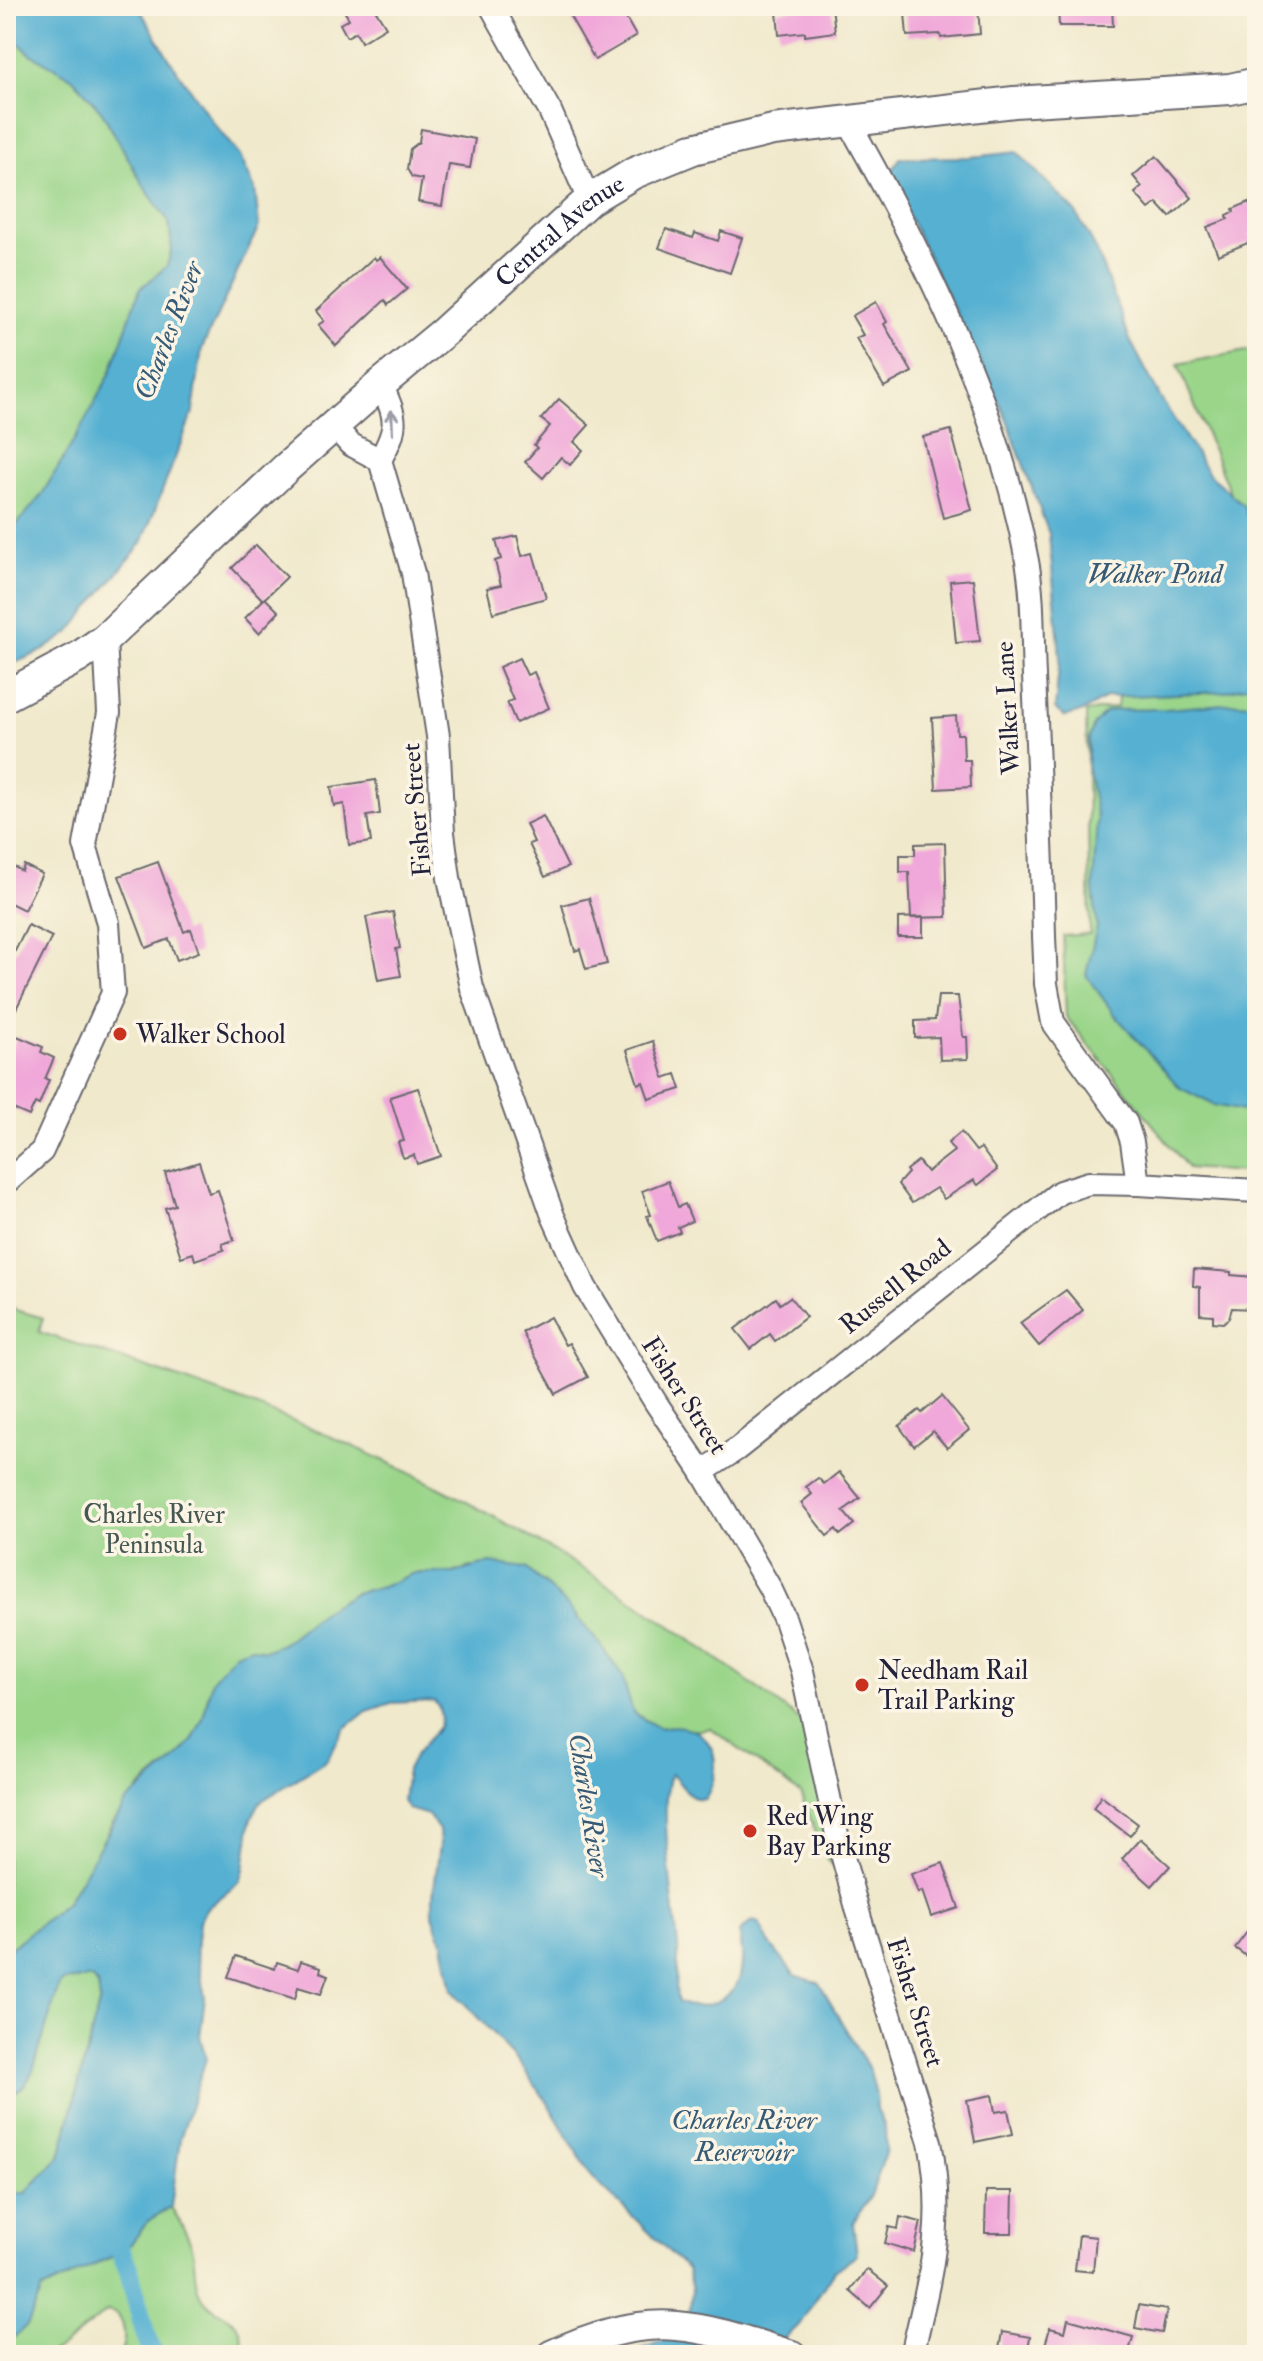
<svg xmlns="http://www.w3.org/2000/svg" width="1263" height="2361" viewBox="0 0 1263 2361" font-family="'IM FELL Double Pica',serif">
	<rect width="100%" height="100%" fill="#fcf5e5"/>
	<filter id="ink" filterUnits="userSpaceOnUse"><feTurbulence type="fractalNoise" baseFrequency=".0125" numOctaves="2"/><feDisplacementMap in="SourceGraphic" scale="16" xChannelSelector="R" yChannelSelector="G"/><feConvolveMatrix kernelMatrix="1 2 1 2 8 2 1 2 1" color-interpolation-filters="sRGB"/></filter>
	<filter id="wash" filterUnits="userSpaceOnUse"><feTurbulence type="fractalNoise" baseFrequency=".006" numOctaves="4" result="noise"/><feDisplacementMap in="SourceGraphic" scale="32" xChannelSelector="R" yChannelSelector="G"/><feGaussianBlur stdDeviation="1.8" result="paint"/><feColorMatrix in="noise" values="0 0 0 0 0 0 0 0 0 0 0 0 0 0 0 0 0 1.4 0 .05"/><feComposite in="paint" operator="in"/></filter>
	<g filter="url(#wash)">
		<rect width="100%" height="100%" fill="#f0e9cc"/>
		<g fill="#9ad58a" stroke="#5e7c62" stroke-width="2">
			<polygon points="6,32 32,55 73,78 102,112 145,188 169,222 172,249 167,266 140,289 110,374 75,439 41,496 6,537"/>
			<polygon points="1251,350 1257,353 1257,1173 1188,1168 1066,1017 1063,936 1090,934 1086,712 1117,707 1141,485 1237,510 1178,364"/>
			<path d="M6 1307 43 1318 39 1332C147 1367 254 1402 357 1448 520 1521 669 1619 810 1728L845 1874 828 1861 800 1793 710 1728C693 1735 682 1723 659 1728L633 1712 622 1676 600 1644 543 1582 471 1567 453 1573H414L382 1587 355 1593 325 1610 282 1644 222 1670 212 1680 203 1718 192 1741 178 1757 141 1787 111 1825 82 1881 67 1902 6 1952Z"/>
			<polygon points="72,1978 91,1978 98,1986 100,2000 60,2157 25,2193 6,2194 6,2099 25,2085 33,2070 59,1985 63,1981"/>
			<path d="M171 2207C178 2220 190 2236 193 2251 195 2265 194 2282 200 2294 215 2322 249 2309 241 2355H119C128 2342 126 2312 107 2311L63 2346 47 2355H6V2345L27 2324 41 2290 126 2250 149 2220Z"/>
		</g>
		<g fill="#54b0d2" stroke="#3b6986" stroke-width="2">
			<polygon points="6,6 138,6 170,60 214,124 240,156 255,189 259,226 202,348 193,412 142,543 69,633 42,651 6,667 6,537 41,496 75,439 110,374 140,289 167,266 172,249 169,222 145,188 102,112 73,78 32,55 6,32"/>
			<polygon points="1017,152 1075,211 1096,249 1130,340 1160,397 1209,474 1244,506 1252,530 1257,557 1257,683 1222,692 1107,697 1083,711 1065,717 1055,709 1060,656 1049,534 1005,415 889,176 900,158 971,157"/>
			<polygon points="1236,703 1257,704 1257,1114 1214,1105 1180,1088 1115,1015 1086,975 1097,926 1093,888 1097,819 1087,765 1089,739 1094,724 1106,712 1115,710 1166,709"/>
			<path d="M490 1563 526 1568 565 1603 600 1644 622 1676 633 1713 659 1728C708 1717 729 1759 705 1799 689 1802 682 1783 671 1774 657 1797 675 1914 678 1946 680 1965 673 1983 678 2002 700 2013 733 2001 740 1976 744 1960 742 1947 739 1932L753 1921 759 1923 769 1943 795 1975 819 1983 870 2071 876 2095 877 2110 885 2126 886 2150 872 2193 853 2223 857 2254 834 2271 799 2325 767 2355H625L675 2336 689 2315 692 2290 687 2269 591 2176 547 2102 515 2057 452 1990 443 1943 433 1915V1895L440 1845 439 1830 428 1815 408 1809 403 1801 407 1770 415 1755 439 1726 441 1717 439 1707 434 1701 391 1703 367 1711 344 1729 327 1760 260 1802 251 1819 244 1869 240 1882 206 1909 199 1921 196 1950 205 1997 200 2036 206 2059 180 2139 171 2207 149 2220 126 2250 42 2290 28 2324 6 2345V2194L25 2193 60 2157 100 2000 98 1986 91 1978 63 1981 59 1985 33 2070 25 2085 6 2099V1952L67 1902 126 1802 178 1757 192 1741 203 1718 212 1680 235 1653 251 1647 264 1651 282 1644 325 1610 355 1593 382 1587 414 1573H453Z"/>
		</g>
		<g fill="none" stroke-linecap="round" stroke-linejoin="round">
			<polyline stroke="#54b0d2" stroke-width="20" points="111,2227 129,2271 145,2333 154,2355"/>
		</g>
		<g id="blocks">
			<g fill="#f0a7d9">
				<polygon points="341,6 373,6 386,27 361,42 356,32 347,37 340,24 349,19"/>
				<polygon points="564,6 619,6 636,36 595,60"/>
				<polygon points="813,6 832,6 835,32 805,36 805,32 779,35 777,11"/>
				<polygon points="1058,6 1112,6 1113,26 1059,26"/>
				<polygon points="978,7 980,34 941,38 940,34 907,36 905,13"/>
				<polygon points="421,129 475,139 470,168 449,165 442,206 418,202 422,179 412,177 407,169 410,149 419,142"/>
				<polygon points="1156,156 1192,198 1170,217 1157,203 1149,209 1135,193 1142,187 1133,176"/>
				<polygon points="1249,202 1257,221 1257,230 1250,233 1253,241 1218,255 1207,227 1228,219 1227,215 1234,212 1233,209"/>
				<polygon points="666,229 693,238 695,233 718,241 721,231 742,238 730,273 659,248"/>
				<polygon points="374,257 376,260 380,257 407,289 388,305 385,300 336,346 318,325 324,321 316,311"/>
				<polygon points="876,302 887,322 884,324 912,372 884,387 856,338 863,335 852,316"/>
				<polygon points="559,399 589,425 574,442 583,450 570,465 561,457 543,478 525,462 537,448 534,445 550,426 541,419"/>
				<polygon points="951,430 972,510 943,518 923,437"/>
				<polygon points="517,536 522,556 533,553 546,598 493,613 487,588 501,585 495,561 501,559 496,541"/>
				<polygon points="256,545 287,577 263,600 232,568"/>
				<polygon points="973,579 980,641 956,643 950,581"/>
				<polygon points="265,598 279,612 259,633 245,618"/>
				<polygon points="519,658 527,675 534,672 549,708 516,723 507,702 513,700 499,667"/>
				<polygon points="956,716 957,734 963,734 964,760 970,760 971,787 936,789 932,718"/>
				<polygon points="376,780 380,814 367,816 371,842 349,845 344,804 334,806 331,787"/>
				<polygon points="543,816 568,867 545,877 529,844 534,842 526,824"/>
				<polygon points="945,843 947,917 911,918 909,872 900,872 900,855 915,855 915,844"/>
				<polygon points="158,862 184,932 191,929 199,952 177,960 169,939 146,948 119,876"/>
				<polygon points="6,863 22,871 24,865 42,874 24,910 6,901"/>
				<polygon points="589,898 607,964 586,969 580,949 575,951 562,905"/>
				<polygon points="393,912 400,948 396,949 401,976 378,980 366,917"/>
				<polygon points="923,917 923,937 898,937 898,918"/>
				<polygon points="28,925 52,937 6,1029 6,969"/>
				<polygon points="938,996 958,996 963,1037 967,1037 968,1059 940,1060 939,1037 915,1038 915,1021 935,1020"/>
				<polygon points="17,1036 43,1047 41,1052 54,1058 45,1079 49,1080 39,1105 35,1103 29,1116 6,1106 6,1062"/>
				<polygon points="653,1041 664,1078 676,1074 681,1089 649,1099 643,1082 638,1084 627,1050"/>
				<polygon points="418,1088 441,1156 417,1164 414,1155 403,1158 398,1142 404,1141 390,1097"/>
				<polygon points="961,1132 976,1151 981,1148 997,1170 978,1185 974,1180 944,1199 936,1188 912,1203 898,1184 908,1173 906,1170 918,1161 927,1172 954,1151 948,1143"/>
				<polygon points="199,1162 209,1193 218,1190 234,1240 222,1244 224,1250 195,1260 193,1253 181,1257 165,1208 175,1205 165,1173"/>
				<polygon points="668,1181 678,1207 685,1204 692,1221 678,1227 680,1232 657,1241 647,1216 651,1215 642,1191"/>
				<polygon points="1194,1269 1231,1272 1231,1275 1254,1277 1252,1309 1232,1308 1229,1318 1223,1323 1213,1322 1213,1315 1200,1314 1200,1287 1193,1286"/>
				<polygon points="1066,1290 1083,1310 1039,1346 1020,1323"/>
				<polygon points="790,1297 806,1317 775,1341 770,1334 751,1349 735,1329 776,1298 780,1304"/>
				<polygon points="550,1317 565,1345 569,1343 588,1377 556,1394 522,1332"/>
				<polygon points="942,1396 969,1430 947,1448 933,1431 914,1446 899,1426 919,1410 922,1413"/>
				<polygon points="839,1472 860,1498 843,1511 854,1524 840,1535 836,1529 827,1536 801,1503 812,1494 806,1487 818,1478 824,1484"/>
				<polygon points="1101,1796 1138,1824 1130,1836 1093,1808"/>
				<polygon points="1140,1839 1170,1866 1152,1886 1122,1859"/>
				<polygon points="943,1863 959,1908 931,1917 922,1891 918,1893 911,1874"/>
				<polygon points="1247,1932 1257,1939 1257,1964 1235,1948"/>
				<polygon points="236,1956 275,1969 277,1962 298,1969 301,1961 321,1967 320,1972 328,1975 321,1994 298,1987 295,1999 228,1977"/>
				<polygon points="992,2095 995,2112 1008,2110 1013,2134 975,2142 967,2100"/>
				<polygon points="986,2191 1013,2191 1012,2233 985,2233"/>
				<polygon points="900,2217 921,2222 914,2252 885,2243 889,2227 898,2229"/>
				<polygon points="1079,2235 1096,2237 1093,2272 1075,2270"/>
				<polygon points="867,2269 888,2286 870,2308 850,2291"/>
				<polygon points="1139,2305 1167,2310 1162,2333 1135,2328"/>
				<polygon points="1068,2319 1133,2337 1128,2355 1042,2355 1050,2328 1065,2332"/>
				<polygon points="1002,2332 1030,2337 1027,2355 998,2355"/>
			</g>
		</g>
	</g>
	<g filter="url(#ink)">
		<use href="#blocks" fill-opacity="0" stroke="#6a686e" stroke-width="2"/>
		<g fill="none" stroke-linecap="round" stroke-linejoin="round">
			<defs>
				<g id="minor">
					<polyline points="491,6 550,111 589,200"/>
					<path d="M848 121C926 259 998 405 1027 561 1034 598 1032 639 1034 676 1038 763 1042 849 1044 936L1046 984 1053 1022 1126 1123 1132 1142 1138 1184 1257 1191"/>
					<path d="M334 426 350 444 380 460 413 573 438 736 443 833 449 878 472 988 553 1216 585 1287 656 1403 702 1472 770 1588 785 1620 802 1671 838 1839 860 1919 930 2142C946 2225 930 2276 912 2355"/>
					<path d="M380 460C399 425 397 420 381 384"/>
					<polyline points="6,1183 42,1151 113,993 108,923 85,845 109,713 105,639"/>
					<polyline points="702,1472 737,1449 1060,1192 1089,1183 1138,1184"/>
				</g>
				<path id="tertiary" d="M551 2355C589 2337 635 2322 677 2326 716 2329 755 2344 792 2355"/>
				<g id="secondary">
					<path id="s1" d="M6 696 79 657 105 639 285 469 381 384 444 332 589 200 634 173 693 149 773 130 1014 102 1230 89 1257 83"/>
				</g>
			</defs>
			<use href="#minor" stroke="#6a686e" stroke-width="26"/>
			<use href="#tertiary" stroke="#6a686e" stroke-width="32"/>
			<use href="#secondary" stroke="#6a686e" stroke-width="34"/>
			<use href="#minor" stroke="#fff" stroke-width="22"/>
			<use href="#tertiary" stroke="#fff" stroke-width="28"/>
			<use href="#secondary" stroke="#fff" stroke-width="30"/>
		</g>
		<defs><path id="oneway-shaft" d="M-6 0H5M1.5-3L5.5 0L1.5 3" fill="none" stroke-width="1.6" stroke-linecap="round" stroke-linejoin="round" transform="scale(2)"/></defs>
		<use stroke="#9c9ca7" href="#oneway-shaft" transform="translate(392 422) rotate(-92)"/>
	</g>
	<g fill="#c8321e" stroke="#fcf5e5" stroke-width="3">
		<circle cx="120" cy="1034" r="8"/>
		<circle cx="862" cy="1685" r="8"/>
		<circle cx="750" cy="1831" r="8"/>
	</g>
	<g text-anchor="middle" stroke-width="7" stroke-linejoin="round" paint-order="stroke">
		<g font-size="26" fill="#22223b" stroke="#fcf5e5">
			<text dy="9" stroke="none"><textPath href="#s1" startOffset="726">Central Avenue</textPath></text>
			<text transform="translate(1007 708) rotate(-93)" y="9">Walker Lane</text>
			<text transform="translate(416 810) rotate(-95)" y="9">Fisher Street</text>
			<text transform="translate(895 1286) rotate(-39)" y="9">Russell Road</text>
			<text transform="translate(685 1395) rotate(57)" y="9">Fisher Street</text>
			<text transform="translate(916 2002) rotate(72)" y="9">Fisher Street</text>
		</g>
		<g font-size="26" fill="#22223b" stroke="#fcf5e5" text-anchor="start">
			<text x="136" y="1043">Walker School</text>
			<text x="878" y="1679">Needham Rail<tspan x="878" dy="30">Trail Parking</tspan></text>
			<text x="766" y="1825">Red Wing<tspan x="766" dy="30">Bay Parking</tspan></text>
		</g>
		<g font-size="26" fill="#465853" stroke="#fcf5e5">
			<text x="154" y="1523">Charles River<tspan x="154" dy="30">Peninsula</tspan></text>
		</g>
		<g font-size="28" font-style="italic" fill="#365b77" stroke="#fcf5e5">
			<text transform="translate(168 330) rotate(-69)" y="10">Charles River</text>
			<text x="1155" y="583">Walker Pond</text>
			<text transform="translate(590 1805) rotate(81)" y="10">Charles River</text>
			<text x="744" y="2129">Charles River<tspan x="744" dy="32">Reservoir</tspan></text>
		</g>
	</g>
	<rect width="1263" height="2361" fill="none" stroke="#fcf5e5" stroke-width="32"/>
</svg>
